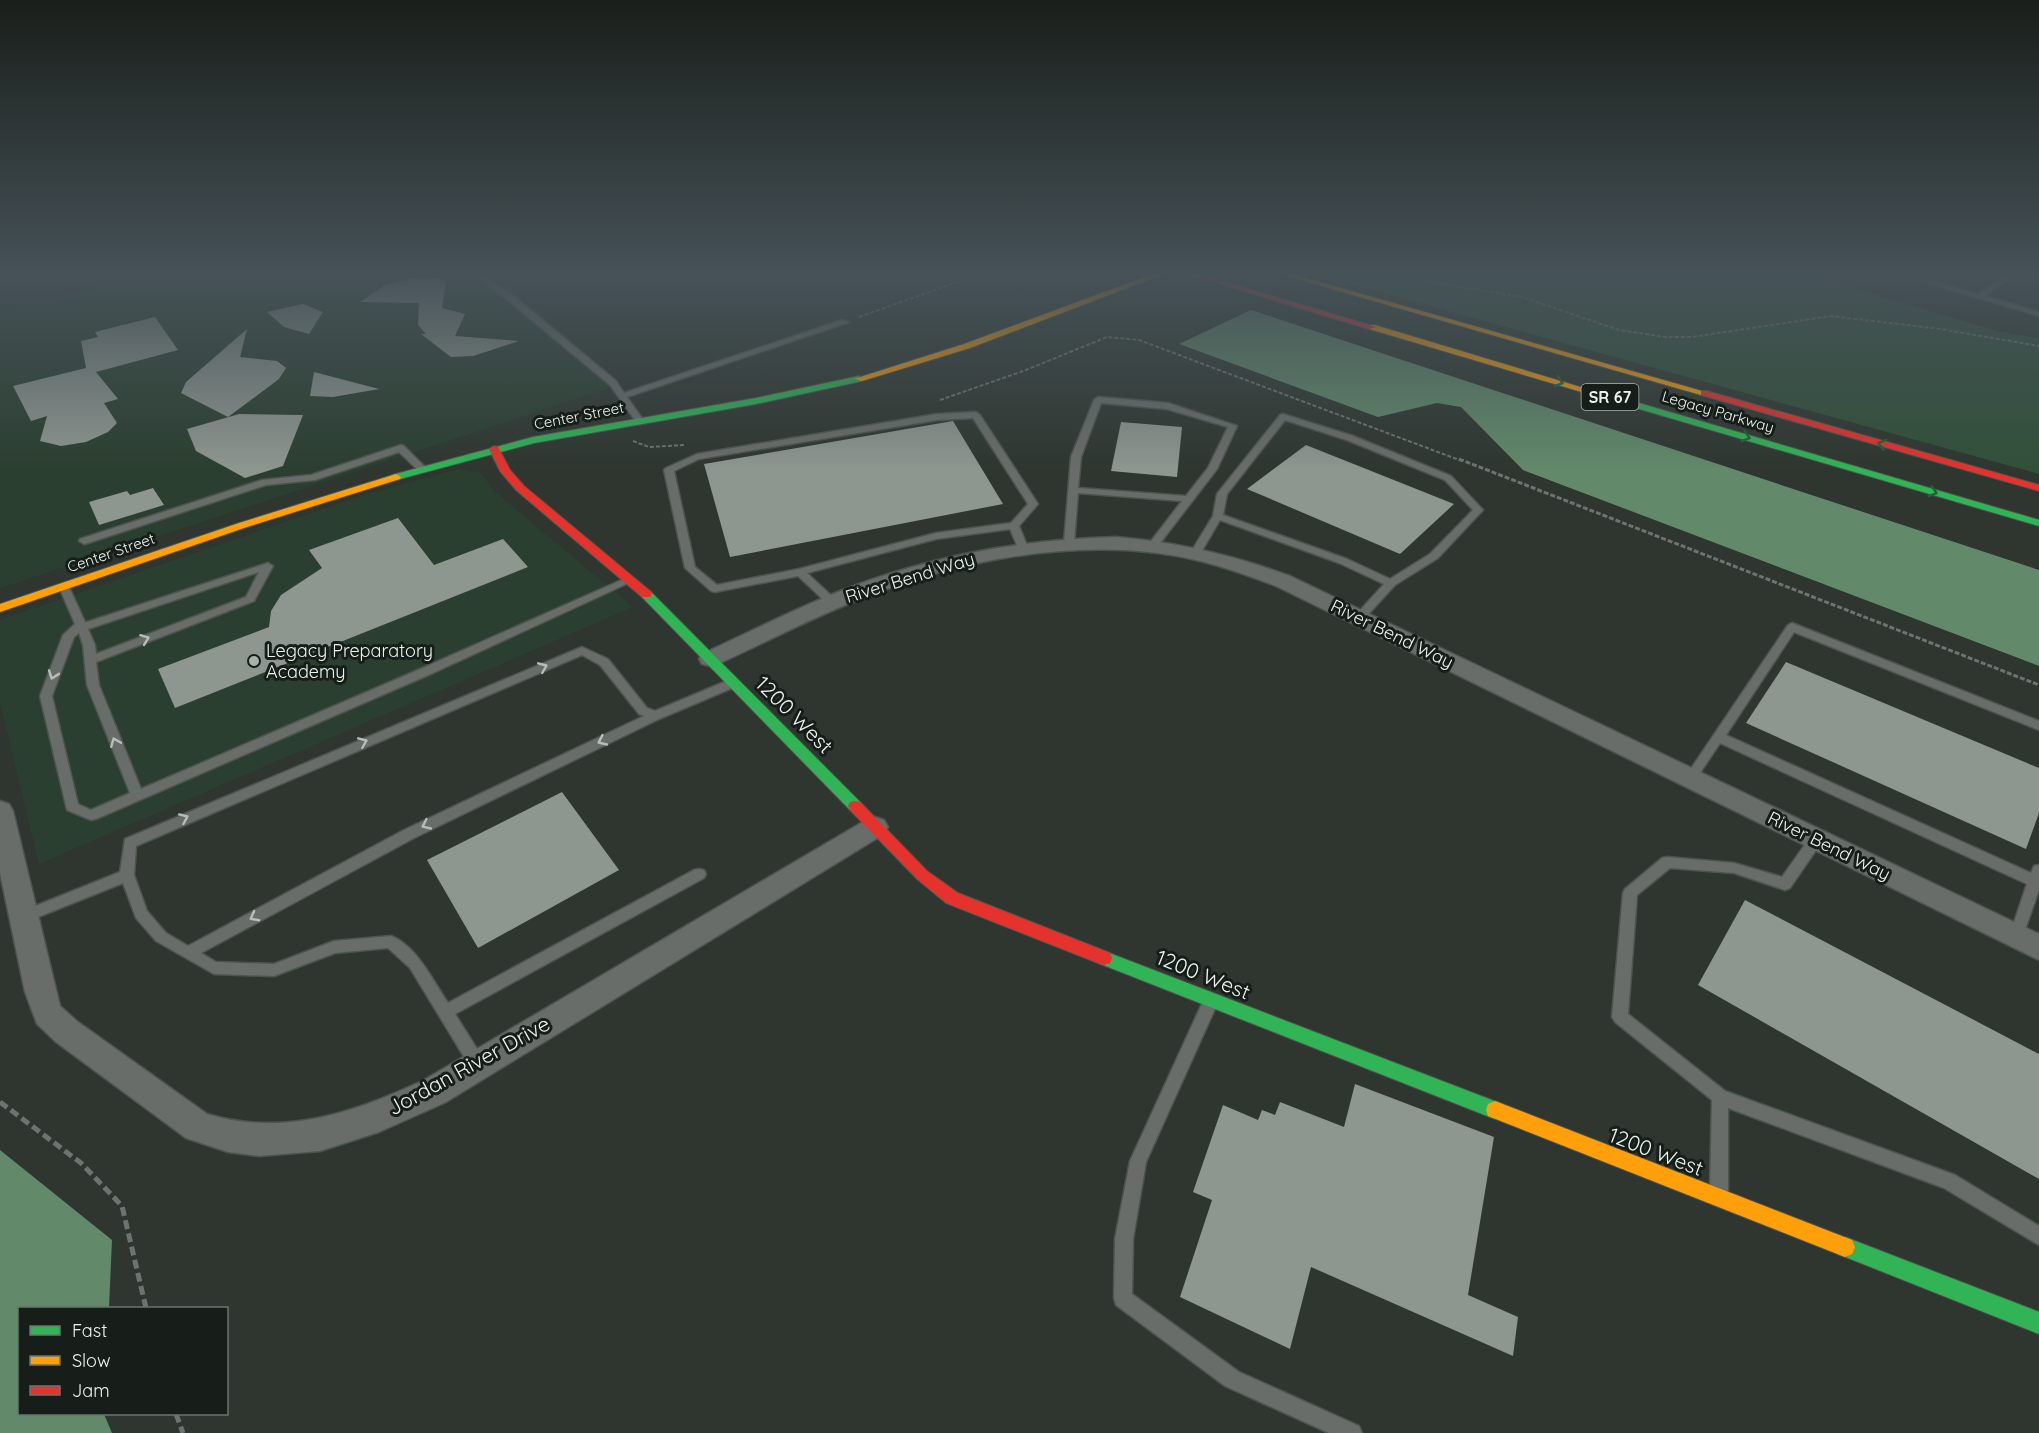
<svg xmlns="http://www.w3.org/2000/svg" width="2039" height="1433" viewBox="0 0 2039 1433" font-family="Quicksand,sans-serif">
	<rect width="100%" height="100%" fill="#2e362f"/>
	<g fill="#2b3f30">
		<polygon points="173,271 492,271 622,384 0,588 0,311"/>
		<polygon points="461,468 481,473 494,491 633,607 39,864 0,703 0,620 355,498"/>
	</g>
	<polygon fill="#315039" points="1303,271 1796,271 2000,332 2039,338 2039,474"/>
	<g fill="#61896a">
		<polygon points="1251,310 2039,570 2039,666 1523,470 1461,407 1437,403 1378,417 1179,344"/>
		<polygon points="0,1150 112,1240 109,1308 20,1308 20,1414 104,1414 112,1433 0,1433"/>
	</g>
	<g fill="#8e9690">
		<polygon points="417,277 436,278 446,282 442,308 465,314 455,336 519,341 473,356 451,357 421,334 426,334 418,325 419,303 360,302 385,285"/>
		<polygon points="303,304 323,312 309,334 284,327 267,312"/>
		<polygon points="155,317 178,350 96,372 118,399 104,403 117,423 108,432 86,442 61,446 40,441 47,416 31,421 13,386 86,368 81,341 98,337 95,332"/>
		<polygon points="247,329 240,357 277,361 286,368 279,379 228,417 181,393 186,382"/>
		<polygon points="314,372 379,389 333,397 310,396"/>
		<polygon points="239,414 303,415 283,466 245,478 196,451 187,429"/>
		<polygon points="953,421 1003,504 730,557 704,464"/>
		<polygon points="1121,422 1182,427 1177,477 1111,471"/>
		<polygon points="1306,445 1454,504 1400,554 1247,489"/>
		<polygon points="153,488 164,505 99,525 89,502 127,491 130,495"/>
		<polygon points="398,518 434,565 503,539 528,567 175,708 158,669 269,627 271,611 281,595 322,568 309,550"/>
		<polygon points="1786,662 2039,768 2039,813 2026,849 1746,723"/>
		<polygon points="562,792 619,870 478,948 427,860"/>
		<polygon points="1745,900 2039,1054 2039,1179 1698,985"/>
		<polygon points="1355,1084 1494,1137 1468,1295 1518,1317 1513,1356 1311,1267 1290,1349 1180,1297 1212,1200 1193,1192 1223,1105 1258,1120 1262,1110 1275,1115 1280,1102 1344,1127"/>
	</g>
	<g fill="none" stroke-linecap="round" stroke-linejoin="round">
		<defs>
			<g id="lane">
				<polygon points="468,271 476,271 510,293 616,381 624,393 842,320 849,322 627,397 644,421 640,424 637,423 610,385 504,297"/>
				<polygon points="1886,271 1897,271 1978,294 2013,271 2020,271 1985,296 2039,312 2039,316"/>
				<path d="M1098 397 1168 403 1237 426 1217 469 1157 547 1153 548 1148 545 1182 501 1078 493 1074 543 1069 546 1064 543 1071 457 1094 400ZM1101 403 1167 409 1228 427 1208 468 1186 496 1078 488 1081 457Z"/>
				<path d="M976 412 980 415 1038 504 1019 526 1028 548 1027 550H1019L1010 529 936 539 807 573 837 601 838 603 833 606 829 605 798 576 715 592 711 591 685 568 664 470 666 468 697 454 937 414ZM973 418 1028 504 1011 523 936 533 799 569 717 585 695 567 674 471 699 459 937 420Z"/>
				<path d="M1283 414 1353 436 1451 476 1483 510 1438 558 1395 585 1363 620H1355L1354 618 1355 616 1384 584 1339 563 1220 520 1200 554H1192L1191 552 1213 516 1217 494 1280 415ZM1285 420 1347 440 1445 480 1473 510 1430 554 1390 579 1347 559 1223 515 1227 494Z"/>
				<polygon points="401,445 404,446 425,467 425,471 419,471 399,452 315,480 266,485 88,543 84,544 79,541 80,539 262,480 311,475"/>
				<path d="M268 563 273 566 254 601 96 662 99 685 141 789 425 667 626 578 630 577 635 580 433 673 96 819 91 820 67 810 40 696 63 635 75 624 59 587 60 585H68L85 622H87ZM259 572 246 597 96 654 95 645 88 629ZM79 633 83 645 87 685 130 793 91 810 78 804 52 696 74 637Z"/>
				<polygon points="1792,623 2039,721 2039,730 1794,632 1726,735 2031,873 2034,866 2039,865 2039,890 2021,941 2016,943 2011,941 2009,937 2027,884 1720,743 1694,782 1686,782 1684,779 1686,776 1788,625"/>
				<path d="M582 647 608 659 647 708 655 711 729 680 733 679 739 683 737 686 659 719 414 838 201 953 216 962 274 964 334 941 391 936C416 945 434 982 448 1003L694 870 699 869 704 870 706 874 704 878 455 1014 484 1060 486 1065 484 1070 478 1072 472 1070 410 968 388 948 335 953 274 976 214 974 156 941 136 918 123 883 23 923 18 921 16 917 18 913 120 872 125 839ZM582 655 600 665 639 714 644 716 404 830 188 946 166 933 147 911 134 875 136 846Z"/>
				<polygon points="1816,835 1821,836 1823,840 1790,888 1785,890 1734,873 1670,868 1637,895 1628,1014 1725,1091 1955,1175 2039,1226 2039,1245 1944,1188 1728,1108 1728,1190 1725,1196 1719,1199 1713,1196 1710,1190 1712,1100 1615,1022 1612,1017 1623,893 1625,889 1662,858 1667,857 1734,863 1782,877 1811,836"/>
				<polygon points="1210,995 1215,997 1218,1002 1146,1162 1133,1239 1132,1294 1239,1372 1359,1426 1362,1433 1329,1433 1225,1386 1116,1305 1114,1298 1115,1239 1130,1161 1205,997"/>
			</g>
			<g id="street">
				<path d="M1116 537C1177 542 1233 555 1290 576L2039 934V960L1276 586C1237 571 1199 558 1157 553 1060 541 953 562 863 598 813 617 766 642 718 664L710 666 702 664 699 659 702 654C750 632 798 607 848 588 933 556 1026 539 1116 537Z"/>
				<path d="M0 801 9 804 13 811 60 1006 78 1022 207 1114C283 1137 354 1113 424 1080L866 820 875 817 884 820 888 827 884 834 446 1102 379 1132 320 1151 259 1156 228 1152 186 1138 56 1042 37 1024 25 992 0 873Z"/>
			</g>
			<g id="fast">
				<polygon points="859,376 864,379 862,381 756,404 534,443 396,480 391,477 392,475 533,437 756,398"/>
				<polygon points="1619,399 1625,399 2039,520 2039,526 1619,403"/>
				<polygon points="646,590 650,591 860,802 862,806 860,810 850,810 642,597 640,594"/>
				<polygon points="1104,951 1502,1104 1504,1110 1502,1116 1495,1119 1098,963 1096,958 1098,953"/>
				<polygon points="1845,1237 2039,1312 2039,1334 1838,1254 1835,1247 1838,1240"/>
			</g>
			<g id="slow">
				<polygon points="1161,271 1172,271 970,348 862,381 854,379 964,344"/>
				<polygon points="1269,271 1281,271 1709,393 1701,395"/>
				<polygon points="1369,325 1375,325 1627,401 1619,403 1369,329"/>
				<polygon points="396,474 401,477 400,479 247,527 0,612 0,604 239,523"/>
				<polygon points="1495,1101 1852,1240 1855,1247 1852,1254 1845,1257 1488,1116 1486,1110 1488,1104"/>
			</g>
			<g id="jam">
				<polygon points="1177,271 1189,271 1376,327 1369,329"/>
				<polygon points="1701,391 1707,391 2039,485 2039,491 1701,395"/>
				<polygon points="494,446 498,447 510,470 524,486 650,591 652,594 650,597 642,597 516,490 500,471 489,449"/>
				<polygon points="855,801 860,802 927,871 958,893 1110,953 1112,958 1110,963 1104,965 1098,963 946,903 917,879 850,810 848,806 850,802"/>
			</g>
		</defs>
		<use href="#lane" stroke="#4d544e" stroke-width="3"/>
		<use href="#street" stroke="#4d544e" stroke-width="3"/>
		<use href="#fast" stroke="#4d544e" stroke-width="2"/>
		<use href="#slow" stroke="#4d544e" stroke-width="2"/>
		<use href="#jam" stroke="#4d544e" stroke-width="2"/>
		<g stroke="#6f7370" stroke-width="2" stroke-dasharray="4 2" stroke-linecap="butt">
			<polyline points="1365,271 1522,297 1619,330 1665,337 1692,337 1831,316 1940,329 2039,346"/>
			<polyline points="859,317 988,271"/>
			<polyline points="940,400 1026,370 1107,337 1139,340 1462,461"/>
			<polyline points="633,441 649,447 685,445"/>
		</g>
		<polyline stroke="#6f7370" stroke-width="3" stroke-dasharray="5 2" stroke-linecap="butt" points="1459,459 2039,685"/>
		<g stroke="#6f7370" stroke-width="5" stroke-dasharray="9 4.5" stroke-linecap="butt">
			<polyline points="0,1102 81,1163 122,1206 146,1308"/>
			<polyline points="176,1414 183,1433"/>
		</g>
		<use href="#lane" fill="#696d6a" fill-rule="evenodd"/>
		<use href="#street" fill="#696d6a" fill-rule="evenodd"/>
		<use href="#fast" fill="#30b455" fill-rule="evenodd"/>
		<use href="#slow" fill="#ff9f0a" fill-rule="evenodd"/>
		<use href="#jam" fill="#e5322d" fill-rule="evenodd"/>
	</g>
	<defs><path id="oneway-chevron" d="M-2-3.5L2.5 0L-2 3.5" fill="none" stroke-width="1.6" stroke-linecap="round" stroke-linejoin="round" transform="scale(1.5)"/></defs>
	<g stroke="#226234">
		<use href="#oneway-chevron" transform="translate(1559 382) rotate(16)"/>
		<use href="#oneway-chevron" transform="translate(1746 437) rotate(16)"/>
		<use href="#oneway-chevron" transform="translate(1882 444) rotate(-164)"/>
		<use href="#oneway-chevron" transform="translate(1933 492) rotate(16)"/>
	</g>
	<g stroke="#b6beb8">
		<use href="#oneway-chevron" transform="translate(145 639) rotate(-21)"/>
		<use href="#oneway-chevron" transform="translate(543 667) rotate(-23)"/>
		<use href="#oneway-chevron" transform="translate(53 675) rotate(109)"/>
		<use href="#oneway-chevron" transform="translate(602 741) rotate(155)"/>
		<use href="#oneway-chevron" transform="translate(115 742) rotate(-112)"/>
		<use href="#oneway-chevron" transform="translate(363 742) rotate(-23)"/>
		<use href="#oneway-chevron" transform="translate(184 818) rotate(-24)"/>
		<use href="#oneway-chevron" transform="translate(426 825) rotate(155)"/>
		<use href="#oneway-chevron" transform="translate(254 917) rotate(152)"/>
	</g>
	<linearGradient id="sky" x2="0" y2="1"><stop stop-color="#191e1a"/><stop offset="0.58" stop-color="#465258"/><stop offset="1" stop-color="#465258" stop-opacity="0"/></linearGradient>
	<rect width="2039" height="471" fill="url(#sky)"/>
	<circle fill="#a8b2aa" stroke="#171e19" stroke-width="2" cx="254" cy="661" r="6"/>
	<g text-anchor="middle" stroke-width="6" stroke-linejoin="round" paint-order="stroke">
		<g font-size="15" fill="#eaf4ec" stroke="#171e19">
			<text transform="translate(1718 412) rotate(16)" y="5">Legacy Parkway</text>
			<text transform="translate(579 416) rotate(-11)" y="5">Center Street</text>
			<text transform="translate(111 553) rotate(-19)" y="5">Center Street</text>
		</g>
		<rect fill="#171e19" stroke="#abb4ad" stroke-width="1.5" x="1581.5" y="384" width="57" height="26" rx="4.5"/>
		<g font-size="16" font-weight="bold" fill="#eaf4ec">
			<text x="1610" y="403">SR 67</text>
		</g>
		<g font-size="18" fill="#eaf4ec" stroke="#171e19">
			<text transform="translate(910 578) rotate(-17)" y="6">River Bend Way</text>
			<text transform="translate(1392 634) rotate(26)" y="6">River Bend Way</text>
			<text transform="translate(1829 846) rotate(26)" y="6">River Bend Way</text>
		</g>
		<g font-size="18" fill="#eaf4ec" stroke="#171e19" text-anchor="start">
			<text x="266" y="657">Legacy Preparatory<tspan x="266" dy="21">Academy</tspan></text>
		</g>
		<g font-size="21" fill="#eaf4ec" stroke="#171e19">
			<text transform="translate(794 715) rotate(45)" y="7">1200 West</text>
			<text transform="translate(1203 975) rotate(22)" y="7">1200 West</text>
			<text transform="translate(469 1066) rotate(-29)" y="7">Jordan River Drive</text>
			<text transform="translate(1656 1152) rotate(21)" y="7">1200 West</text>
		</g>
	</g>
	<rect x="18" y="1307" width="210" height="108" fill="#171e19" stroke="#6b746d" stroke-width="1.5"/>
	<rect x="30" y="1326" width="30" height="9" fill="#30b455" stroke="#6b746d" stroke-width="1.5"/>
	<text x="72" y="1337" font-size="18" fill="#eaf4ec">Fast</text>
	<rect x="30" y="1356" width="30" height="9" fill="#ff9f0a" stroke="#6b746d" stroke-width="1.5"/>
	<text x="72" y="1367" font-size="18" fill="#eaf4ec">Slow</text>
	<rect x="30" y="1386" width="30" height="9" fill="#e5322d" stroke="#6b746d" stroke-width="1.5"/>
	<text x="72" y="1397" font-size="18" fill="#eaf4ec">Jam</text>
</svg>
